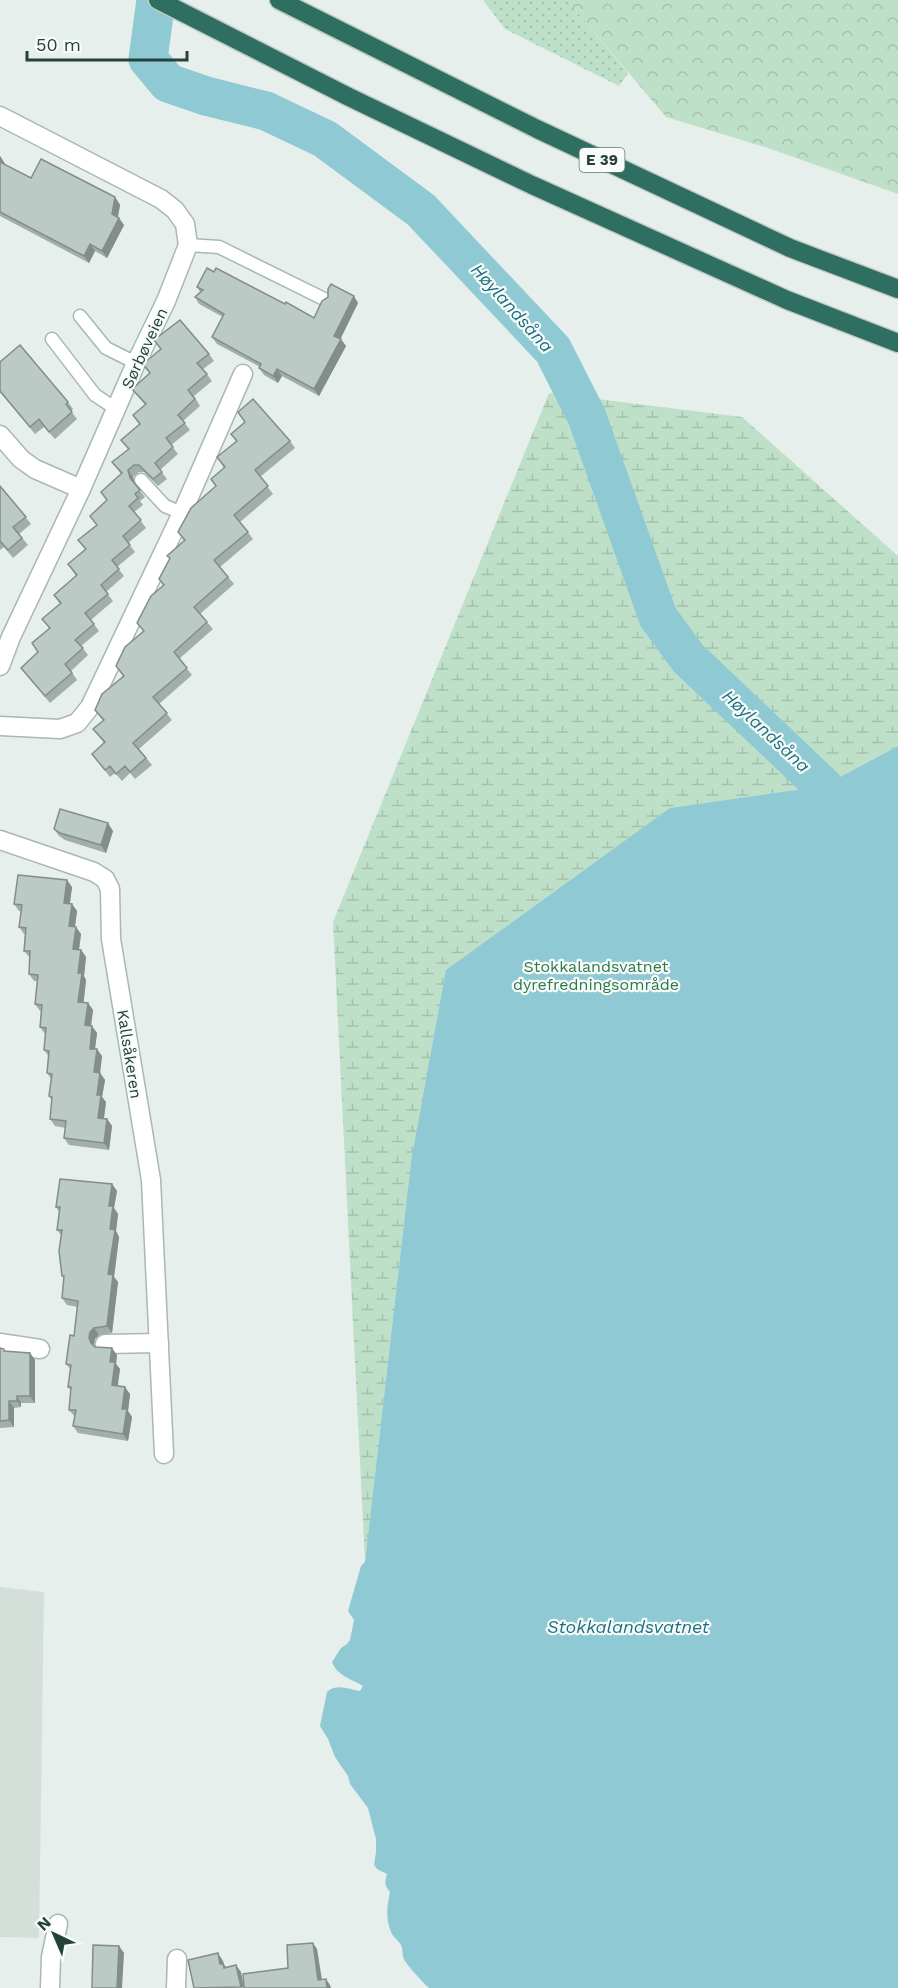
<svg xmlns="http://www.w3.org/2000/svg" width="898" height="1988" viewBox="0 0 898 1988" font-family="'Work Sans',sans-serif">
	<defs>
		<pattern id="grass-dots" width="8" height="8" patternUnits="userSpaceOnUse" patternTransform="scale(1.5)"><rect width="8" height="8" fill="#bfe0c8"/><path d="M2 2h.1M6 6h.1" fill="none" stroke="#a4c1ad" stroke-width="1.8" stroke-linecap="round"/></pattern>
		<pattern id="forest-crowns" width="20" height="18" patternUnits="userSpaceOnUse" patternTransform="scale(1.5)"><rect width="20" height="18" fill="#bfe0c8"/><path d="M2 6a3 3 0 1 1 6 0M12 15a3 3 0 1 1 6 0" fill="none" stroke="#a4c1ad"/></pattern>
		<pattern id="wetland-marsh" width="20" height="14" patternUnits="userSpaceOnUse" patternTransform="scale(1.5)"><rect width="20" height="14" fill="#bfe0c8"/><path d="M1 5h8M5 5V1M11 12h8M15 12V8" fill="none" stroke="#a4c1ad"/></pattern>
	</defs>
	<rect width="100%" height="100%" fill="#e6efeb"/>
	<polygon fill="#d4dfda" points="0,1587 44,1592 39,1938 0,1937"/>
	<polygon fill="url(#grass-dots)" points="483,0 567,0 628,73 619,86 505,29"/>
	<polygon fill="url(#forest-crowns)" points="567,0 898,0 898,194 765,147 666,117"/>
	<polygon fill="url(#wetland-marsh)" points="549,393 742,417 898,556 898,746 823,786 670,808 411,1162 365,1562 333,922"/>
	<path fill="#8ec9d4" d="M898 746V1988H429C424 1984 405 1963 404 1959 402 1955 403 1949 401 1945 399 1941 394 1938 392 1934 385 1920 387 1906 390 1892 384 1885 385 1882 387 1874L377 1869 374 1865 376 1852V1839L368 1808 350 1784 348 1776 335 1757 328 1739 320 1726 327 1692C336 1683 349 1689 360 1691L363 1686C352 1679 337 1676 332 1662L341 1648 347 1644 350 1640 354 1620 348 1611 361 1566 365 1562 411 1162 446 970 670 808 823 786Z"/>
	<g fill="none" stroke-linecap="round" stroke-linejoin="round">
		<polyline stroke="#8ec9d4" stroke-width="39" points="156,0 148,59 168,83 206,96 266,111 325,139 421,210 553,350 587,417 658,617 688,658 823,786"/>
		<defs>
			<g id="lane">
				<polyline points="188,245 219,247 326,300"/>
				<polyline points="80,316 106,348 136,363"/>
				<polyline points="52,339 95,395 116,409"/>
				<polyline points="141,480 165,506 182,513"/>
			</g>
			<g id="street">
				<polyline points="0,116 161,199 175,210 185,224 188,245 166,301 136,363 81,489 11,637 0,666"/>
				<polyline points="0,435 21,459 35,469 81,489"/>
				<polyline points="0,726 60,729 77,723 90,707 182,513 243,374"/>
				<polyline points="0,840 94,872 105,879 110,889 111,939 151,1180 164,1454"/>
				<polyline points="0,1343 40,1349"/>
				<polyline points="105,1344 159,1343"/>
				<polyline points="50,1988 51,1957 58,1924"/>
				<polyline points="176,1988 177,1959"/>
			</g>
			<g id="highway">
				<polyline points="158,0 349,97 532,185 787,300 898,343"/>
				<polyline points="279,0 537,129 790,248 898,289"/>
			</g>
		</defs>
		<use href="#lane" stroke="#a8b8b2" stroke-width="15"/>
		<use href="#street" stroke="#a8b8b2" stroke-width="21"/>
		<use href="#highway" stroke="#c2cac8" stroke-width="21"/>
		<use href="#lane" stroke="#fff" stroke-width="12"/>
		<use href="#street" stroke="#fff" stroke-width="18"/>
		<use href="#highway" stroke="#2f6f62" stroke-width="18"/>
	</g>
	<g fill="#a1aea9">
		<polygon points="0,156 5,164 31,178 115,197 120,205 118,217 124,225 107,258 95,251 89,263 0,216"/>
		<polygon points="214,272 314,318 358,303 340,339 346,346 319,396 282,376 278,383 264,375 259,368 260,367 217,344 212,337 223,317 199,304 195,297 200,292 197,287"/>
		<polygon points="154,340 209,354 214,361 203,369 212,381 194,396 200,406 183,421 190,430 171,445 178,454 160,470 167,479 158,486 144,472 139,472 133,477 134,483 145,497 140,501 143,505 134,512 146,528 128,543 135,552 117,567 124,576 106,592 113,601 91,620 99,631 81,646 88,655 71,671 77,680 50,703 21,668 38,652 49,628 42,619 60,604 54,595 76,576 68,564 85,549 78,540 97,525 90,516 107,500 121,474 112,462 128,449 121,440 139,424 133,415 145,405 132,389 150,373 143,364 161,349"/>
		<polygon points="0,362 68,402 73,409 71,411 77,419 55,439 44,427 35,434 0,392"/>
		<polygon points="238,412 290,441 295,448 260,477 273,494 240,522 253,539 220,567 234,584 200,614 213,629 179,659 192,675 159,704 172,720 139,749 152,765 135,779 130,773 122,781 115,773 110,777 92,754 104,743 93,729 103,721 95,710 123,676 116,666 143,631 137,623 163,585 159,579 170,559 167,556 184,541 178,532 216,487 211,479 224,468 217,457 236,441 231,434 245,422"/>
		<polygon points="0,486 31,524 19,534 28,545 13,558 4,547 0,550"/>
		<polygon points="54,829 113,831 106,853 65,840 59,836"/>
		<polygon points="72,887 70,903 77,911 75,927 81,934 79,950 81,950 86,957 84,976 86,980 83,1003 88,1003 93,1010 91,1026 97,1033 95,1049 102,1056 100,1073 105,1080 102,1097 106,1102 104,1118 107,1119 112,1126 109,1150 69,1145 64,1138 66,1128 55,1126 50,1119 52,1101 49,1096 51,1079 47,1073 49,1057 44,1050 46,1034 45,1034 40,1027 41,1012 40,1011 35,1004 37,981 34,981 29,974 30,958 24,951 25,934 24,934 19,927 21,911 19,911 14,904"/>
		<polygon points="112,1184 117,1191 114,1208 118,1214 116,1231 119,1237 114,1277 118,1282 112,1333 99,1335 95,1339 94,1345 94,1346 117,1355 116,1364 120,1369 117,1385 130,1394 128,1411 132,1417 128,1441 78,1433 73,1426 75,1417 69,1410 71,1391 68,1387 70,1369 66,1364 74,1336 78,1307 67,1305 62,1298 64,1279 62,1276 61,1235 57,1230 59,1212 56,1207"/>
		<polygon points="0,1348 6,1351 30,1353 35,1360 35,1403 21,1403 21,1407 14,1408 14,1427 0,1428"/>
	</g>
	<g fill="#838d89">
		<polygon points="0,156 5,164 3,168 0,164"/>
		<polygon points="115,197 120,205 117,221 112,214"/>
		<polygon points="119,218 124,225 107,258 102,251"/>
		<polygon points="90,244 95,251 89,263 84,256"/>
		<polygon points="354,296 358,303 339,342 334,336"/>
		<polygon points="341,339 346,346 319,396 314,389"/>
		<polygon points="277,369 282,376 278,383 273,376"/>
		<polygon points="128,470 133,477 135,485 130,478"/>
		<polygon points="108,823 113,831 106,853 101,845"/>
		<polygon points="67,880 72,887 69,910 64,903"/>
		<polygon points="72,904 77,911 74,933 69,926"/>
		<polygon points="76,927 81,934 78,956 73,949"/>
		<polygon points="81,950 86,957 84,976 86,980 83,1009 78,1002 78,973"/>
		<polygon points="88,1003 93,1010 90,1032 85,1025"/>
		<polygon points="92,1026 97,1033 94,1056 90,1049"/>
		<polygon points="97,1049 102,1056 100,1073 105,1080 102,1097 106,1102 103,1125 98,1118 94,1072"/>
		<polygon points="107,1119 112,1126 109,1150 104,1143"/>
		<polygon points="112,1184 117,1191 114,1208 118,1214 116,1231 119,1237 114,1277 118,1282 112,1333 107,1326 108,1274 109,1206"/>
		<polygon points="94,1328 99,1335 95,1339 94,1345 96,1350 91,1343 89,1338 90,1332"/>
		<polygon points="112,1348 117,1355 116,1364 120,1369 117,1392 112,1385 110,1362"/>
		<polygon points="30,1353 35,1360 35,1403 30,1396"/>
		<polygon points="125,1387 130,1394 128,1411 132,1417 128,1441 123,1434 122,1409"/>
		<polygon points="17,1396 21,1403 21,1407 17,1401"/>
		<polygon points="9,1401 14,1408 14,1427 9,1420"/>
		<polygon points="313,1943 317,1949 323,1986 318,1980"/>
		<polygon points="119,1946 124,1953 122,1988 117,1988"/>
		<polygon points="218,1953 223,1961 224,1964 228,1971 220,1964"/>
		<polygon points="236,1965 241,1972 244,1988 241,1987"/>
		<polygon points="326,1979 330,1985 331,1988 327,1988"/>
	</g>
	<g fill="#bbcac4" stroke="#838d89" stroke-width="1.5">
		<polygon points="41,159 115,197 112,214 119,218 102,251 90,244 84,256 0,212 0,162 31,178"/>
		<polygon points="207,268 214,272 216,268 285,304 286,302 314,318 322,301 328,297 328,289 331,284 354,296 334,336 341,339 314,389 277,369 273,376 259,368 261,364 212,337 224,314 195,297 203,290 197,287"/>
		<polygon points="180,320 209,354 197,363 207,374 188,390 195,399 178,415 185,423 166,438 173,447 155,463 162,472 153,479 139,465 134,465 128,470 130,478 140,490 135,494 138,498 129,506 141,520 123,536 130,545 112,560 119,569 101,585 108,594 85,613 94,624 75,640 83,648 65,664 72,673 45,696 21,668 38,652 32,643 50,628 42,619 61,603 54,595 77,575 68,564 86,549 78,540 97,525 90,516 107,500 101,492 122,473 112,462 129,449 121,440 140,424 133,415 146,404 132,389 150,373 143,364 161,349 154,340"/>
		<polygon points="20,345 68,402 66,404 72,412 49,432 39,419 30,427 0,391 0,362"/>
		<polygon points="253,399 290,441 255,470 268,486 234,515 248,532 214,560 228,577 194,607 207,622 174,652 187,668 153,697 167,713 133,743 146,758 130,772 125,766 116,774 110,766 105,770 92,754 105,742 93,729 104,720 95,710 102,694 124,676 116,666 125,647 144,631 137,623 151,596 164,585 159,579 170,558 167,556 185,540 178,532 191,508 216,486 211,479 225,467 217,457 237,441 231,434 245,422 238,412"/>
		<polygon points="0,486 26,517 13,527 22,538 8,550 0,541"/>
		<polygon points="60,809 108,823 101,845 60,833 54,829"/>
		<polygon points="18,875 67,880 64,903 72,904 69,926 76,927 73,949 81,950 78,973 82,973 78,1002 88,1003 85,1025 92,1026 90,1049 97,1049 94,1072 100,1073 97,1095 101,1095 98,1118 107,1119 104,1143 64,1138 66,1121 50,1119 52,1097 49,1096 52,1074 47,1073 49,1051 44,1050 46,1028 40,1027 42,1005 35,1004 38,975 29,974 30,951 24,951 26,928 19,927 22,905 14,904"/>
		<polygon points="60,1179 112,1184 109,1206 113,1206 110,1229 115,1230 108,1274 113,1275 107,1326 94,1328 90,1332 89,1338 91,1343 95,1347 112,1348 110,1362 115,1362 112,1385 125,1387 122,1409 127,1409 123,1434 73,1426 76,1410 69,1410 71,1387 68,1387 71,1365 66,1364 70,1335 74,1336 78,1301 62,1298 64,1276 62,1276 59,1251 62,1230 57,1230 60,1207 56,1207"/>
		<polygon points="0,1348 4,1349 4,1351 30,1353 30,1396 17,1396 17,1401 9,1401 9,1420 0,1421"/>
		<polygon points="313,1943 318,1980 326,1979 327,1988 244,1988 243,1974 288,1968 287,1945"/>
		<polygon points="93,1945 119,1946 117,1988 92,1988"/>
		<polygon points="218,1953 220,1964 223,1964 224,1968 236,1965 241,1987 194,1988 188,1960"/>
	</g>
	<g text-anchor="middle" stroke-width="4.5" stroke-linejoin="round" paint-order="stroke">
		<rect fill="#f7fbf9" stroke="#637a73" stroke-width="1.5" x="579.5" y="148" width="45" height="24" rx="4.5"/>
		<g font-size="15" font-weight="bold" fill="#24423a">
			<text x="602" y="165">E 39</text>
		</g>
		<g font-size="16" fill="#24423a" stroke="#f7fbf9">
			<text transform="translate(144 348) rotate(-65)" y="6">Sørbøveien</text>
			<text transform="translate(130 1054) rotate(81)" y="6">Kallsåkeren</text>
		</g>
		<g font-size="16" fill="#2d7a4b" stroke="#f7fbf9">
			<text x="596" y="972">Stokkalandsvatnet<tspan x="596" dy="18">dyrefredningsområde</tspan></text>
		</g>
		<g font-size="18" font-style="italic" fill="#1c6f80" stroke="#f7fbf9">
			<text transform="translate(512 308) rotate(48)" y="6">Høylandsåna</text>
			<text transform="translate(766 731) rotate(43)" y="6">Høylandsåna</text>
			<text x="628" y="1633">Stokkalandsvatnet</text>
		</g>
	</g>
	<g transform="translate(54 1934) rotate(316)" stroke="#f7fbf9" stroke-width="4.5" paint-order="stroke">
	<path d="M0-4.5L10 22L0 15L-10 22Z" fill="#24423a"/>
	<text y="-9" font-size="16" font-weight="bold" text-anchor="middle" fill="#24423a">N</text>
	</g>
	<path d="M27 51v9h160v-9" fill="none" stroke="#24423a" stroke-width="3"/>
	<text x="36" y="51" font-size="18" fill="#24423a" stroke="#f7fbf9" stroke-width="4.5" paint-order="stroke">50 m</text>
</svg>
